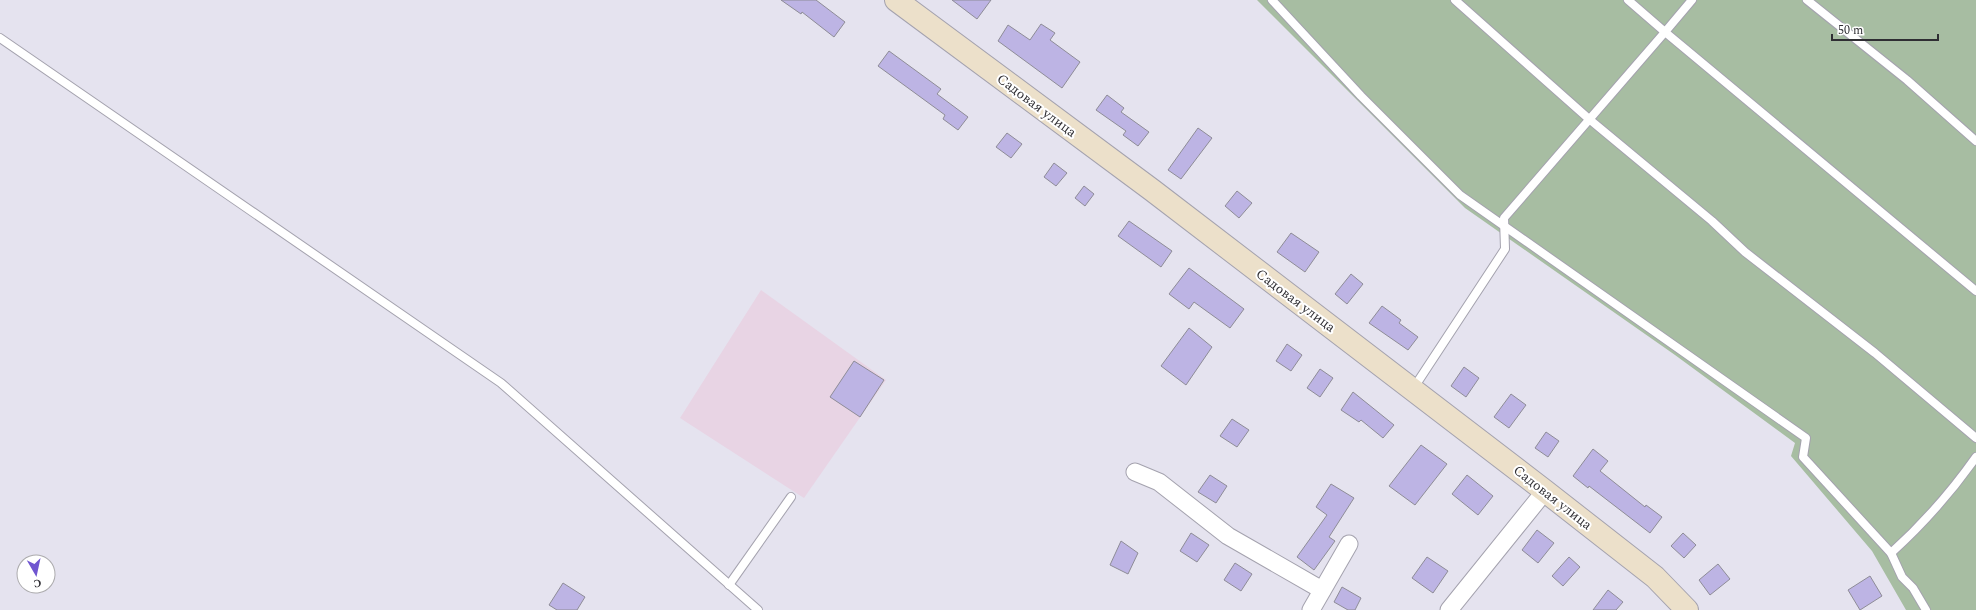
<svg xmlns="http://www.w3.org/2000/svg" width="1976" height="610" viewBox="0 0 1976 610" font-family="Spectral,serif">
	<rect width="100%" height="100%" fill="#e5e3ef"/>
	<polygon fill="#e8d4e4" points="761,290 886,380 804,498 680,418"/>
	<polygon fill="#a7bda2" points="1257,0 1976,0 1976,610 1906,610 1872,551 1791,456 1795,443 1675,355 1465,208"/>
	<g fill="#bdb4e4" stroke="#8e8c97">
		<polygon points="781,0 816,0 845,22 834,37 802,12 801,14"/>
		<polygon points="952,0 991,0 977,19"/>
		<polygon points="1041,24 1055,33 1050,40 1080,62 1062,88 998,41 1008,25 1030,40"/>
		<polygon points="889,51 941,89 937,94 968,117 958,130 943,119 945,115 878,66"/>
		<polygon points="1107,95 1124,108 1121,112 1149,132 1138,146 1123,135 1126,131 1096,110"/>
		<polygon points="1198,128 1212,138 1181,179 1168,170"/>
		<polygon points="1007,133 1022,144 1011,158 996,147"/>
		<polygon points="1054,163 1067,173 1056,186 1044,177"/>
		<polygon points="1084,186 1094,194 1085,206 1075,198"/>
		<polygon points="1237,191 1252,203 1239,218 1225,206"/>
		<polygon points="1129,221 1172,251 1161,267 1118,236"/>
		<polygon points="1291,233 1319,252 1305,272 1277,252"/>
		<polygon points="1189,268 1244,309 1230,328 1194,302 1189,309 1169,294"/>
		<polygon points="1351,274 1363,284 1347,304 1335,294"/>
		<polygon points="1382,306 1401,320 1399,323 1418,337 1408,350 1369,323"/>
		<polygon points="1189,328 1212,347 1186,385 1161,366"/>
		<polygon points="1287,344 1302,355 1291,371 1276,361"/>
		<polygon points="854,361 884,380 860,417 830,397"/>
		<polygon points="1464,367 1479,378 1466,397 1451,386"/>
		<polygon points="1320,369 1333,378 1320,397 1307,388"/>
		<polygon points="1353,392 1394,425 1383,438 1361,420 1359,422 1341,410"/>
		<polygon points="1511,394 1526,405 1509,428 1494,417"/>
		<polygon points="1232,419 1249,430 1237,447 1220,436"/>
		<polygon points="1546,432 1559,441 1548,457 1535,448"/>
		<polygon points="1421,445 1447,464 1415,505 1389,486"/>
		<polygon points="1593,449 1608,461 1600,471 1645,507 1646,505 1662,517 1650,533 1589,486 1588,488 1573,476"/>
		<polygon points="1210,475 1227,486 1216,503 1198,492"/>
		<polygon points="1467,475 1493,496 1478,515 1452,494"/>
		<polygon points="1331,484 1354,498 1329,537 1335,541 1314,570 1297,557 1327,515 1316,507"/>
		<polygon points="1537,530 1554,543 1538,563 1522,550"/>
		<polygon points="1191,533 1209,545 1197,562 1180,551"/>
		<polygon points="1683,533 1696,545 1684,558 1671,546"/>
		<polygon points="1121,541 1138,553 1128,574 1110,565"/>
		<polygon points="1427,557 1448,571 1433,593 1412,578"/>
		<polygon points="1569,557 1580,567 1563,586 1552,576"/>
		<polygon points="1235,563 1252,574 1241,591 1224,580"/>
		<polygon points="1718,564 1730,579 1710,595 1699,580"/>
		<polygon points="1870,576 1882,596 1860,610 1848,590"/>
		<polygon points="563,583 585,597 577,610 557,610 549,605"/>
		<polygon points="1342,587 1361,598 1355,610 1348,610 1334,602"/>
		<polygon points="1608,590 1623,602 1616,610 1593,610"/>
	</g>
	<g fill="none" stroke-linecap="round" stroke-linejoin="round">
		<defs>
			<g id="service">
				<polyline points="1272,0 1361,96 1460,195 1806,438 1803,457 1891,553"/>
				<polyline points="1455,0 1589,119 1712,221 1745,252 1875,353 1976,438"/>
				<polyline points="1628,0 1665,32 1692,0"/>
				<polyline points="1807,0 1907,80 1976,141"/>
				<polyline points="0,38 501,383 758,610"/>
				<polyline points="1413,389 1505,249 1504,218 1665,32 1976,291"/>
				<polyline points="729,585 791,497"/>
				<path d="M1926 610 1913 588 1902 577 1891 553C1922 525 1952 491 1976 457"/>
			</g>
			<g id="minor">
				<polyline points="1135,472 1159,482 1228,536 1322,590"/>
				<polyline points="1311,610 1349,544"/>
				<polyline points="1449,610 1545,491"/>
			</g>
			<polyline id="secondary" points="896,0 1152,190 1545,491 1655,577 1687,610"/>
		</defs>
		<use href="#service" stroke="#a4a2ae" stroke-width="10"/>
		<use href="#minor" stroke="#a4a2ae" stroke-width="19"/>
		<use href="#secondary" stroke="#a4a2ae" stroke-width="24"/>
		<use href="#service" stroke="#fff" stroke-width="8"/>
		<use href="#minor" stroke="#fff" stroke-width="17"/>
		<use href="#secondary" stroke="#ece0ca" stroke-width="22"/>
	</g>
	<g text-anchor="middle" stroke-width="4" stroke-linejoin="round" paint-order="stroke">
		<g font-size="14" fill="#2f2e33" stroke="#fff">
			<text transform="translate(1037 105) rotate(37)" y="5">Садовая улица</text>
			<text transform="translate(1296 300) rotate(37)" y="5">Садовая улица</text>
			<text transform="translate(1553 497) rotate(38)" y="5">Садовая улица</text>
		</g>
	</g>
	<g transform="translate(36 574) rotate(171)"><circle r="19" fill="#ffffff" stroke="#acabad"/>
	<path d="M0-3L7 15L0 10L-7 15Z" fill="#7056d0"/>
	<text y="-6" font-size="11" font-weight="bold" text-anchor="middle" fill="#2f2e33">С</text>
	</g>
	<path d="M1832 34v6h106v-6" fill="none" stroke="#2f2e33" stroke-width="2"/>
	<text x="1838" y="34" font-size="12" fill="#2f2e33" stroke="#ffffff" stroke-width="3" paint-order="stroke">50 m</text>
</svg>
